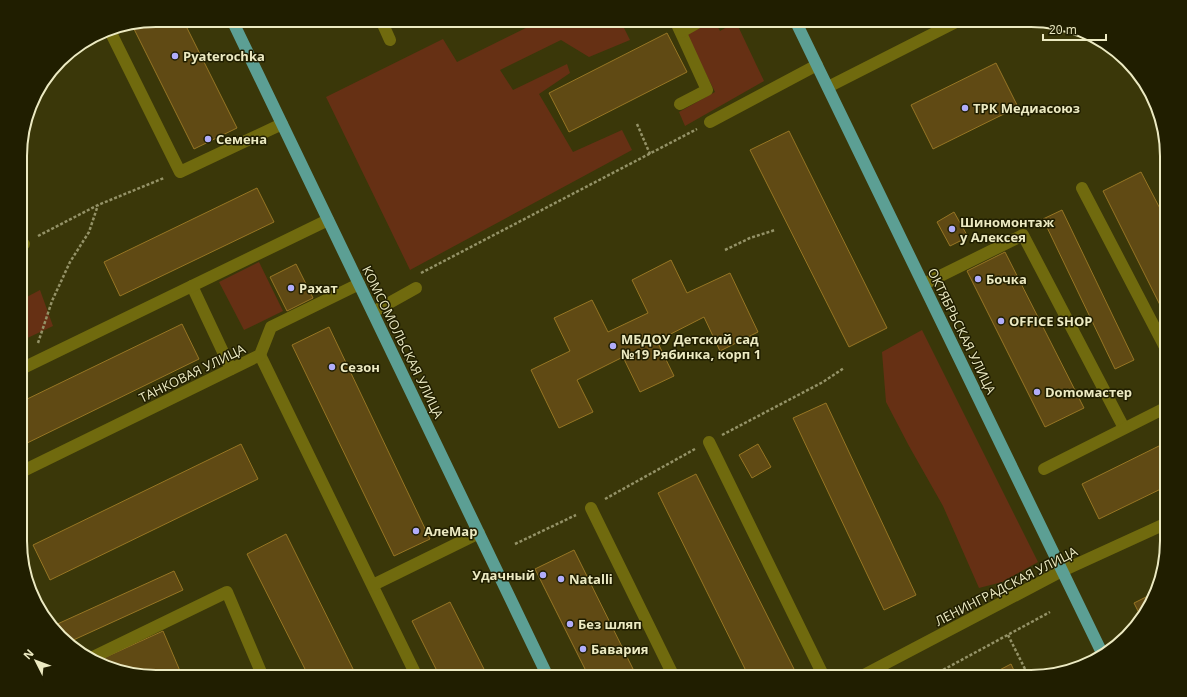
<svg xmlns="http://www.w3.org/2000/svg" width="1187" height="697" viewBox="0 0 1187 697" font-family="'Open Sans',sans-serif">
	<rect width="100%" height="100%" fill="#3a3709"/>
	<g fill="#663014">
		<polygon points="542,20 620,20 630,40 589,57 561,40 500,70 513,90 567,64 570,73 539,94 573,152 622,130 632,150 410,270 326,97 443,39 457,62"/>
		<polygon points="710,20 714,20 720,31 736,22 764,81 685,126 679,112 715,92 686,34"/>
		<polygon points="259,262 283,311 244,330 219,282"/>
		<polygon points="40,290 53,326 21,341 21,300"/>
		<polygon points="922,330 1038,562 1002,582 979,588 943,506 909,446 886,402 882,352"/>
	</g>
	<g fill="#604a14" stroke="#977624">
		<polygon points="156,20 183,20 237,128 194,149 132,25"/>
		<polygon points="667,33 687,72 569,132 549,93"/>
		<polygon points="996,63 1018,107 933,149 911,105"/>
		<polygon points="789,131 887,328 849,347 750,150"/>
		<polygon points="1141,172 1167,222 1167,319 1103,191"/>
		<polygon points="257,188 274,222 120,296 104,262"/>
		<polygon points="1062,210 1134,360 1115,369 1043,219"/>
		<polygon points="954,212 968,237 950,246 937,222"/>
		<polygon points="1005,252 1084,408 1045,427 967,271"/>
		<polygon points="671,260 687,293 730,273 758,332 720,351 704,317 657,341 674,376 640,392 623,357 577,380 593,412 559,428 531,370 570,351 554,318 592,300 608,332 648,313 632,280"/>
		<polygon points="296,264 313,298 287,311 270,277"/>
		<polygon points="182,324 199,359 21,446 21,402"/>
		<polygon points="329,327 430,539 394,556 292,345"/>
		<polygon points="826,403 916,595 884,610 793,418"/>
		<polygon points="1167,442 1167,486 1099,519 1082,484"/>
		<polygon points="241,444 258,479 50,580 33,545"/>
		<polygon points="758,444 771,467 752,478 739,455"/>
		<polygon points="696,474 798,677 749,677 658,493"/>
		<polygon points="286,534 357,677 309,677 247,554"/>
		<polygon points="574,550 637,677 589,677 535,569"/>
		<polygon points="174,571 183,590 69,642 53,626"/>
		<polygon points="1154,593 1149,609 1141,617 1134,603"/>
		<polygon points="450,602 488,677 440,677 412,621"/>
		<polygon points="163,631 180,671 166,677 155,677 97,661"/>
		<polygon points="1011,664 1017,677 986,677"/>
	</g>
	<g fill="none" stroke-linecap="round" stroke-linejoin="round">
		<g stroke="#949267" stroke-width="2.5" stroke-dasharray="3 2" stroke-linecap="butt">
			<polyline points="637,124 650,154"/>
			<polyline points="38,236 98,205 164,178"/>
			<polyline points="725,250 750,238 775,230"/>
			<polyline points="421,273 697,129"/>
			<polyline points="38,343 52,301 70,262 89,232 98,205"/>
			<polyline points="722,435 823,382 844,368"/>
			<polyline points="605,499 695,449"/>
			<polyline points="515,544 576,515"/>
			<polyline points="1008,635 1029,677"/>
			<polyline points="930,677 1050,612"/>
		</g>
		<g stroke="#706a0e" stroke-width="12">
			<polyline points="381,20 390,40"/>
			<polyline points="675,20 707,90 680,104"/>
			<polyline points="109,29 180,172 282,124"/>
			<polyline points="681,32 702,20"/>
			<polyline points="828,87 960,20"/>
			<polyline points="710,122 817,65"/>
			<polyline points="1082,188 1167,351"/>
			<polyline points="21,245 24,244"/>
			<polyline points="924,284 1023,235 1124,428"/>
			<polyline points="192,286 231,369"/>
			<polyline points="373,312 416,288"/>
			<polyline points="260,355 417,677"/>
			<polyline points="21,369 328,220"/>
			<polyline points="709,442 824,677"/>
			<polyline points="1044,469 1167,407"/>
			<polyline points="21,472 260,355 271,327 359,284"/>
			<polyline points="591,508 674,677"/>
			<polyline points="373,585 479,533"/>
			<polyline points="89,659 227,592 263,677"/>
			<polyline points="860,677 1062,571 1167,523"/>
		</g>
		<g stroke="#5c9f94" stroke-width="12">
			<polyline points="232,20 548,677"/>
			<polyline points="795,20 1103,655"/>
		</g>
	</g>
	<g fill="#b1adfa" stroke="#201e00" stroke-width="1.5">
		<circle cx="175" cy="56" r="4"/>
		<circle cx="965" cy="108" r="4"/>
		<circle cx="208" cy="139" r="4"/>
		<circle cx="952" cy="229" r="4"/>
		<circle cx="978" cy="279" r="4"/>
		<circle cx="291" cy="288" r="4"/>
		<circle cx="1001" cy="321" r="4"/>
		<circle cx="613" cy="346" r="4"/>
		<circle cx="332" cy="367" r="4"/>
		<circle cx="1037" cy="392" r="4"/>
		<circle cx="416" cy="531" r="4"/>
		<circle cx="543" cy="575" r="4"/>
		<circle cx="561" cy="579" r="4"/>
		<circle cx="570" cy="624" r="4"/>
		<circle cx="583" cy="649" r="4"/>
	</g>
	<g text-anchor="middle" stroke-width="3" stroke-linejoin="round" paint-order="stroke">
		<g font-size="13" font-weight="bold" fill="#eceac2" stroke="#201e00" text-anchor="start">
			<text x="183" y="61">Pyaterochka</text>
			<text x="973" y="113">ТРК Медиасоюз</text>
			<text x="216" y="144">Семена</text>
			<text x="960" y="227">Шиномонтаж<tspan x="960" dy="15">у Алексея</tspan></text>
			<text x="986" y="284">Бочка</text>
			<text x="299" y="293">Рахат</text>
			<text x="1009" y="326">OFFICE SHOP</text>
			<text x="621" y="344">МБДОУ Детский сад<tspan x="621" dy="15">№19 Рябинка, корп 1</tspan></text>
			<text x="340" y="372">Сезон</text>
			<text x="1045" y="397">Domoмастер</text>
			<text x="424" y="536">АлеМар</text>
			<text x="535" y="580" text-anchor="end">Удачный</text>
			<text x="569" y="584">Natalli</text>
			<text x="578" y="629">Без шляп</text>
			<text x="591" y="654">Бавария</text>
		</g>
		<g font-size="13" fill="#eceac2" stroke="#201e00">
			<text transform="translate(962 331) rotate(64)" y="5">ОКТЯБРЬСКАЯ УЛИЦА</text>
			<text transform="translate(403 342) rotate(64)" y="5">КОМСОМОЛЬСКАЯ УЛИЦА</text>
			<text transform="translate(192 373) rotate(-26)" y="5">ТАНКОВАЯ УЛИЦА</text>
			<text transform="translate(1006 586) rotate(-27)" y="5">ЛЕНИНГРАДСКАЯ УЛИЦА</text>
		</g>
	</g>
	<path d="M0 0H1187V697H0ZM156 27H1031A129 129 0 0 1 1160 156V541A129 129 0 0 1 1031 670H156A129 129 0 0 1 27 541V156A129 129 0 0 1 156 27Z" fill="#201e00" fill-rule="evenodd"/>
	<path fill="none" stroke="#eceac2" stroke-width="2" d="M156 27H1031A129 129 0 0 1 1160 156V541A129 129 0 0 1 1031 670H156A129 129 0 0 1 27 541V156A129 129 0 0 1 156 27Z"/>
	<g transform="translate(36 661) rotate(312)" stroke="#201e00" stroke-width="3" paint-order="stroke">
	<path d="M0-3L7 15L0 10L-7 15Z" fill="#eceac2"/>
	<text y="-6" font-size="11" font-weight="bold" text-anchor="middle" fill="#eceac2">N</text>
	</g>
	<path d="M1043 34v6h63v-6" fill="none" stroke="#eceac2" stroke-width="2"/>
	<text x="1049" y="34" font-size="12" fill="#eceac2" stroke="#201e00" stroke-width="3" paint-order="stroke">20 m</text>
</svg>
